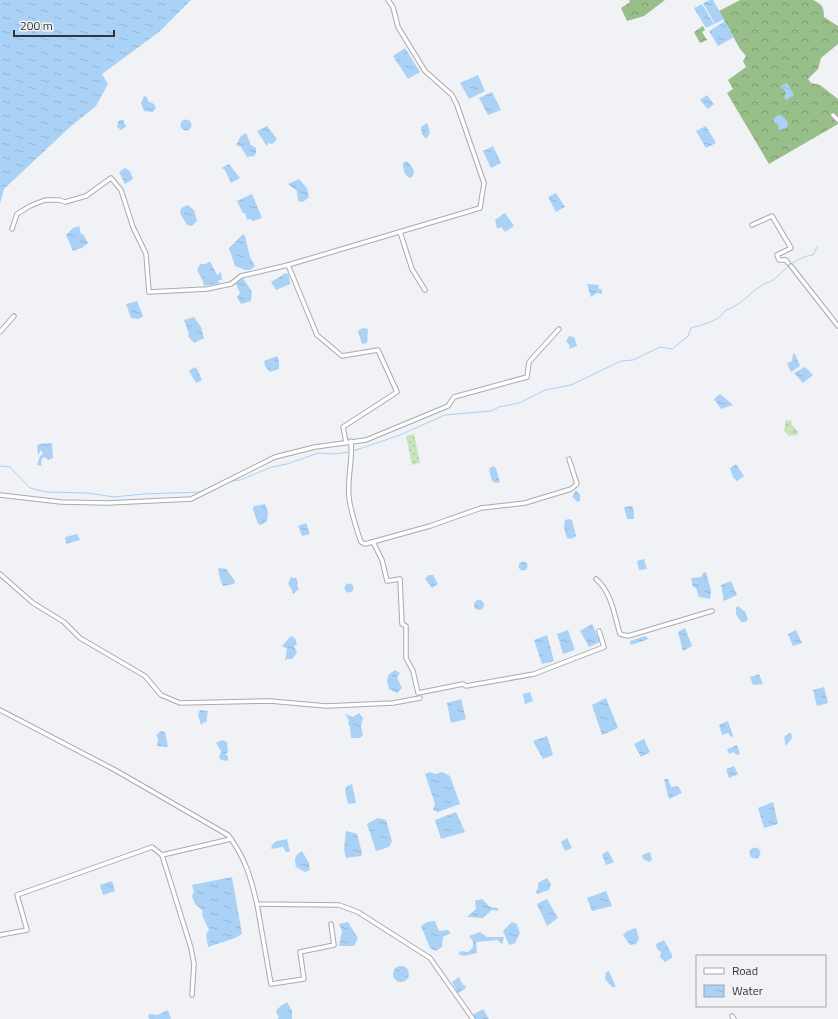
<svg xmlns="http://www.w3.org/2000/svg" width="838" height="1019" viewBox="0 0 838 1019" font-family="'Titillium Web',sans-serif">
	<defs>
		<pattern id="grass-dots" width="8" height="8" patternUnits="userSpaceOnUse"><rect width="8" height="8" fill="#c7e4bc"/><path d="M2 2h.1M6 6h.1" fill="none" stroke="#acc4a2" stroke-width="1.8" stroke-linecap="round"/></pattern>
		<pattern id="forest-crowns" width="20" height="18" patternUnits="userSpaceOnUse"><rect width="20" height="18" fill="#98be89"/><path d="M2 6a3 3 0 1 1 6 0M12 15a3 3 0 1 1 6 0" fill="none" stroke="#7d9b71"/></pattern>
		<pattern id="wetland-marsh" width="20" height="14" patternUnits="userSpaceOnUse"><rect width="20" height="14" fill="#c7e4bc"/><path d="M1 5h8M5 5V1M11 12h8M15 12V8" fill="none" stroke="#acc4a2"/></pattern>
		<pattern id="water-ripples" width="26" height="14" patternUnits="userSpaceOnUse"><rect width="26" height="14" fill="#aad1f6"/><path d="M2 4q2-2 4 0t4 0M15 11q2-2 4 0t4 0" fill="none" stroke="#93b4d4"/></pattern>
	</defs>
	<rect width="100%" height="100%" fill="#f1f2f5"/>
	<polygon fill="url(#grass-dots)" points="414,434 420,463 412,465 406,436"/>
	<g fill="url(#forest-crowns)">
		<polygon points="629,0 665,0 644,16 627,21 621,8 630,2"/>
		<path d="M740 0H813C822 4 824 7 824 17L838 26V44L821 58 818 69 808 79 811 83 820 85 838 99V124L769 164 727 93 733 89 728 80 746 67 743 61 746 56 740 49 719 11Z"/>
		<polygon points="703,26 705,30 702,32 707,40 700,43 694,32"/>
	</g>
	<polygon fill="url(#wetland-marsh)" points="791,419 792,425 798,432 797,435 789,436 784,431 786,420 789,421"/>
	<g fill="url(#water-ripples)">
		<polygon points="0,0 191,0 159,32 102,74 108,84 96,106 71,126 4,189 0,204"/>
		<polygon points="710,0 713,0 724,19 715,24 703,3"/>
		<polygon points="702,4 714,24 706,28 694,8"/>
		<polygon points="725,21 734,37 718,46 709,31"/>
		<polygon points="405,48 420,72 408,79 393,56"/>
		<polygon points="478,75 485,91 469,99 460,83"/>
		<polygon points="787,83 794,95 786,100 784,97 786,93 784,89 781,88 781,86"/>
		<polygon points="492,92 501,110 488,115 479,98"/>
		<polygon points="707,95 714,104 708,109 700,100"/>
		<polygon points="144,96 147,97 148,101 154,104 156,108 153,112 144,111 141,103"/>
		<path d="M781 115 787 121 788 126C785 129 782 131 778 129L779 126 773 121 776 116Z"/>
		<circle cx="186" cy="125" r="5.5"/>
		<polygon points="121,120 124,120 124,124 127,126 121,130 117,127 118,121"/>
		<path d="M427 123C430 130 431 133 426 139L422 134 421 127Z"/>
		<polygon points="267,126 277,139 272,144 268,143 267,146 257,131"/>
		<polygon points="706,126 716,143 706,148 696,131"/>
		<polygon points="246,133 251,145 256,148 256,153 254,156 247,157 241,147 236,145 241,136"/>
		<polygon points="493,146 501,163 491,168 483,151"/>
		<path d="M407 161 414 170 413 176 410 178C404 175 403 169 403 163Z"/>
		<polygon points="229,164 240,178 231,183 225,170 221,168"/>
		<polygon points="125,168 130,171 133,179 125,184 119,172"/>
		<polygon points="299,179 307,188 309,197 303,202 298,201 297,191 288,184"/>
		<polygon points="556,193 565,207 556,212 548,197"/>
		<polygon points="252,194 262,218 253,221 250,219 247,220 245,213 243,213 237,201"/>
		<polygon points="188,205 194,210 197,221 192,226 187,225 180,213 181,208"/>
		<polygon points="505,213 514,226 505,232 502,227 497,228 495,220"/>
		<polygon points="79,226 81,234 83,234 88,243 82,248 73,251 66,235 73,228"/>
		<polygon points="243,234 245,236 250,257 255,266 250,270 245,270 235,266 229,248"/>
		<polygon points="210,261 217,275 221,272 222,280 218,280 220,283 204,286 202,279 197,270 200,264 206,264"/>
		<polygon points="286,273 289,275 290,284 276,290 271,282"/>
		<polygon points="243,278 252,292 251,301 241,304 237,297 240,293 236,284"/>
		<polygon points="587,284 599,285 598,288 602,290 602,294 597,293 591,297"/>
		<polygon points="137,301 143,316 139,319 131,318 126,304"/>
		<polygon points="194,317 201,327 204,338 194,343 188,336 189,334 184,320"/>
		<polygon points="363,328 368,329 367,343 362,344 358,331"/>
		<polygon points="569,336 574,337 577,346 569,349 570,346 566,341"/>
		<polygon points="793,353 795,354 800,366 791,372 787,363 792,361"/>
		<polygon points="277,356 279,361 279,369 270,372 265,366 264,361"/>
		<polygon points="195,367 197,369 202,380 196,383 189,371"/>
		<polygon points="805,367 813,375 803,383 794,373"/>
		<polygon points="720,394 733,405 721,409 714,399"/>
		<polygon points="52,443 53,458 48,460 45,457 42,458 41,463 42,466 37,465 40,456 43,454 41,450 38,455 37,446 39,444"/>
		<polygon points="736,464 744,476 737,481 733,477 730,468"/>
		<polygon points="493,466 496,468 500,482 496,483 492,481 489,469"/>
		<polygon points="576,490 580,495 580,501 578,502 572,497"/>
		<polygon points="265,504 268,512 267,521 261,525 258,524 253,509 254,506"/>
		<polygon points="632,506 634,511 634,519 627,519 624,507"/>
		<polygon points="569,519 572,520 576,536 571,539 567,538 564,528 565,520"/>
		<polygon points="306,523 310,534 302,536 298,526"/>
		<polygon points="77,534 80,540 66,544 65,537"/>
		<polygon points="644,559 647,569 639,570 637,561"/>
		<circle cx="523" cy="566" r="4.5"/>
		<path d="M220 568 226 569 235 581 234 584 223 586C220 580 219 575 218 569Z"/>
		<polygon points="706,572 711,591 710,599 699,597 696,588 693,587 691,578 701,577 703,573"/>
		<polygon points="429,575 433,575 438,584 432,588 425,579"/>
		<polygon points="291,577 294,579 296,577 298,583 297,586 299,589 293,594 292,590 288,584"/>
		<polygon points="731,581 737,595 724,601 721,585"/>
		<circle cx="349" cy="588" r="4.5"/>
		<circle cx="479" cy="605" r="5"/>
		<polygon points="738,606 745,612 748,619 746,622 741,622 736,614 736,608"/>
		<polygon points="592,624 600,642 589,647 580,631"/>
		<polygon points="685,628 692,646 683,651 678,632"/>
		<polygon points="568,630 575,650 563,654 557,634"/>
		<polygon points="796,630 802,643 793,646 788,634"/>
		<polygon points="547,635 554,661 542,664 534,640"/>
		<polygon points="291,636 295,638 297,644 294,646 297,653 292,659 287,659 285,661 287,649 282,646"/>
		<polygon points="645,636 649,639 631,645 630,641"/>
		<polygon points="395,670 400,673 397,677 402,688 397,693 389,689 387,680 389,674"/>
		<polygon points="759,674 763,684 753,685 750,677"/>
		<polygon points="824,687 828,703 817,706 813,690"/>
		<polygon points="530,692 533,701 525,704 523,694"/>
		<polygon points="606,698 618,728 602,735 592,705"/>
		<polygon points="461,699 466,719 451,723 447,703"/>
		<polygon points="200,710 208,711 206,723 204,722 201,725 198,715"/>
		<polygon points="359,713 363,718 361,726 363,735 360,738 351,738 350,726 348,724 349,720 345,714 353,717"/>
		<polygon points="728,721 733,736 731,737 728,733 722,735 719,725"/>
		<polygon points="161,731 165,732 168,747 157,746 158,739 156,735"/>
		<polygon points="789,733 791,733 792,738 786,746 784,737"/>
		<polygon points="547,736 553,755 543,759 533,741"/>
		<polygon points="644,739 650,752 641,757 634,744"/>
		<polygon points="222,740 227,742 228,752 225,755 228,756 228,761 221,760 219,757 221,751 216,743"/>
		<polygon points="737,745 740,754 736,755 734,752 729,754 727,749"/>
		<polygon points="734,766 738,774 729,778 726,769"/>
		<polygon points="430,772 435,774 442,772 450,776 460,804 438,812 433,810 435,804 425,774"/>
		<polygon points="664,779 668,779 671,787 678,786 682,793 669,799"/>
		<polygon points="352,784 356,803 348,804 345,790 347,786"/>
		<polygon points="773,802 778,824 764,828 758,808"/>
		<polygon points="456,812 465,832 441,839 435,820"/>
		<polygon points="378,818 386,820 392,841 389,847 376,851 367,824"/>
		<polygon points="346,831 357,834 362,853 361,856 346,858 344,849"/>
		<polygon points="567,838 572,848 565,851 561,842"/>
		<path d="M287 839 290 852H286L283 847 271 849C273 840 278 841 287 839Z"/>
		<circle cx="755" cy="853" r="5.5"/>
		<path d="M302 851 309 863 310 870 305 872 296 867C294 858 295 855 302 851Z"/>
		<polygon points="608,851 614,862 606,865 602,854"/>
		<polygon points="650,852 652,860 649,862 643,859 642,855"/>
		<polygon points="232,877 242,934 235,938 208,947 206,934 209,930 202,915 203,911 195,904 192,896 194,892 192,885"/>
		<polygon points="547,878 551,884 549,890 537,894 536,891 538,889 538,883"/>
		<polygon points="112,881 115,891 103,895 100,885"/>
		<polygon points="606,891 612,906 592,911 587,898"/>
		<polygon points="482,899 490,907 498,908 498,911 492,910 483,918 467,917 476,909 475,901"/>
		<polygon points="547,899 558,918 547,926 537,904"/>
		<polygon points="435,921 439,931 448,930 451,933 443,937 442,947 435,951 430,948 421,926 427,922"/>
		<polygon points="348,922 358,938 354,946 339,946 342,931 339,924"/>
		<polygon points="512,922 517,924 520,933 515,943 509,945 503,931"/>
		<polygon points="636,928 639,939 636,944 630,945 623,935 627,931"/>
		<polygon points="480,932 487,937 504,937 502,944 498,940 476,942 477,953 464,956 458,954 461,951 468,952 473,947 473,941 469,936"/>
		<polygon points="664,940 672,955 672,958 665,962 660,957 661,952 657,949 656,944"/>
		<circle cx="401" cy="974" r="8"/>
		<polygon points="609,971 616,987 612,987 605,979 606,972"/>
		<polygon points="459,977 463,985 466,986 465,989 458,993 452,982"/>
		<polygon points="287,1002 292,1011 292,1019 278,1019 279,1017 276,1012 277,1009"/>
		<polygon points="483,1009 489,1019 473,1019 471,1016"/>
		<polygon points="168,1010 171,1019 150,1019 148,1017 149,1014 157,1015"/>
	</g>
	<g fill="none" stroke-linecap="round" stroke-linejoin="round">
		<g stroke="#aad1f6" stroke-width="1">
			<path d="M353 451 400 435 445 415 491 411 499 407 519 403 545 390 571 385 621 361 633 360 660 347 672 349 688 336 691 328C704 324 718 322 726 310 740 306 750 293 762 285 766 283 770 282 773 280 786 269 795 257 813 255L817 247"/>
			<polyline points="0,466 10,467 30,488 46,492 88,493 114,497 143,494 200,492 217,484"/>
			<polyline points="230,481 240,480 272,467 287,464 318,453 335,454 350,452"/>
		</g>
		<defs>
			<g id="minor">
				<polyline points="833,115 838,120"/>
				<polyline points="752,225 772,216 791,248 777,255 779,260 786,260 788,263"/>
				<polyline points="12,229 17,214 30,206 45,200 59,200 65,202 86,196 111,178 121,190 133,227 146,254 149,292 207,289 231,284 241,276 288,265"/>
				<polyline points="400,232 412,269 425,290"/>
				<polyline points="791,266 838,326"/>
				<polyline points="0,332 14,316"/>
				<path d="M351 441C353 460 347 478 349 497 350 508 357 531 361 542L365 544 430 526 481 508 525 503 571 489 577 484 569 459"/>
				<polyline points="346,442 343,427 397,392 378,350 342,356 317,335 288,265 480,208 484,183 457,105 452,95 425,71 398,27 393,7 388,0"/>
				<polyline points="0,495 61,502 108,503 191,499 275,457 315,447 366,440 448,406 454,397 527,377 529,362 559,329"/>
				<polyline points="373,542 382,560 387,581 400,579 402,624 406,626 406,658 413,671 418,693 463,684 466,686 534,674 604,647 599,631"/>
				<polyline points="0,574 33,603 64,622 80,638 145,676 161,695 180,703 270,701 326,706 393,703 420,698"/>
				<path d="M596 579C612 593 614 614 620 634L628 636 712 611"/>
				<path d="M0 710 115 770 228 835C245 857 251 878 257 904L339 905 358 912 430 958 473 1019"/>
				<polyline points="162,855 191,948 194,964 192,995"/>
				<polyline points="257,904 271,984 304,979 300,952 334,945 331,924"/>
				<polyline points="0,935 27,930 17,895 152,847 162,855 231,839"/>
				<polyline points="732,1016 734,1019"/>
			</g>
		</defs>
		<use href="#minor" stroke="#a9aaad" stroke-width="5.5"/>
		<use href="#minor" stroke="#fff" stroke-width="3.5"/>
	</g>
	<rect x="696" y="955" width="130" height="52" fill="#f1f2f5" stroke="#a5a6a8"/>
	<rect x="704" y="968" width="20" height="6" fill="#ffffff" stroke="#a5a6a8"/>
	<text x="732" y="975" font-size="12" fill="#343435">Road</text>
	<rect x="704" y="985" width="20" height="12" fill="url(#water-ripples)" stroke="#a5a6a8"/>
	<text x="732" y="995" font-size="12" fill="#343435">Water</text>
	<path d="M14 30v6h100v-6" fill="none" stroke="#343435" stroke-width="2"/>
	<text x="20" y="30" font-size="12" fill="#343435" stroke="#f1f2f5" stroke-width="3" paint-order="stroke">200 m</text>
</svg>
